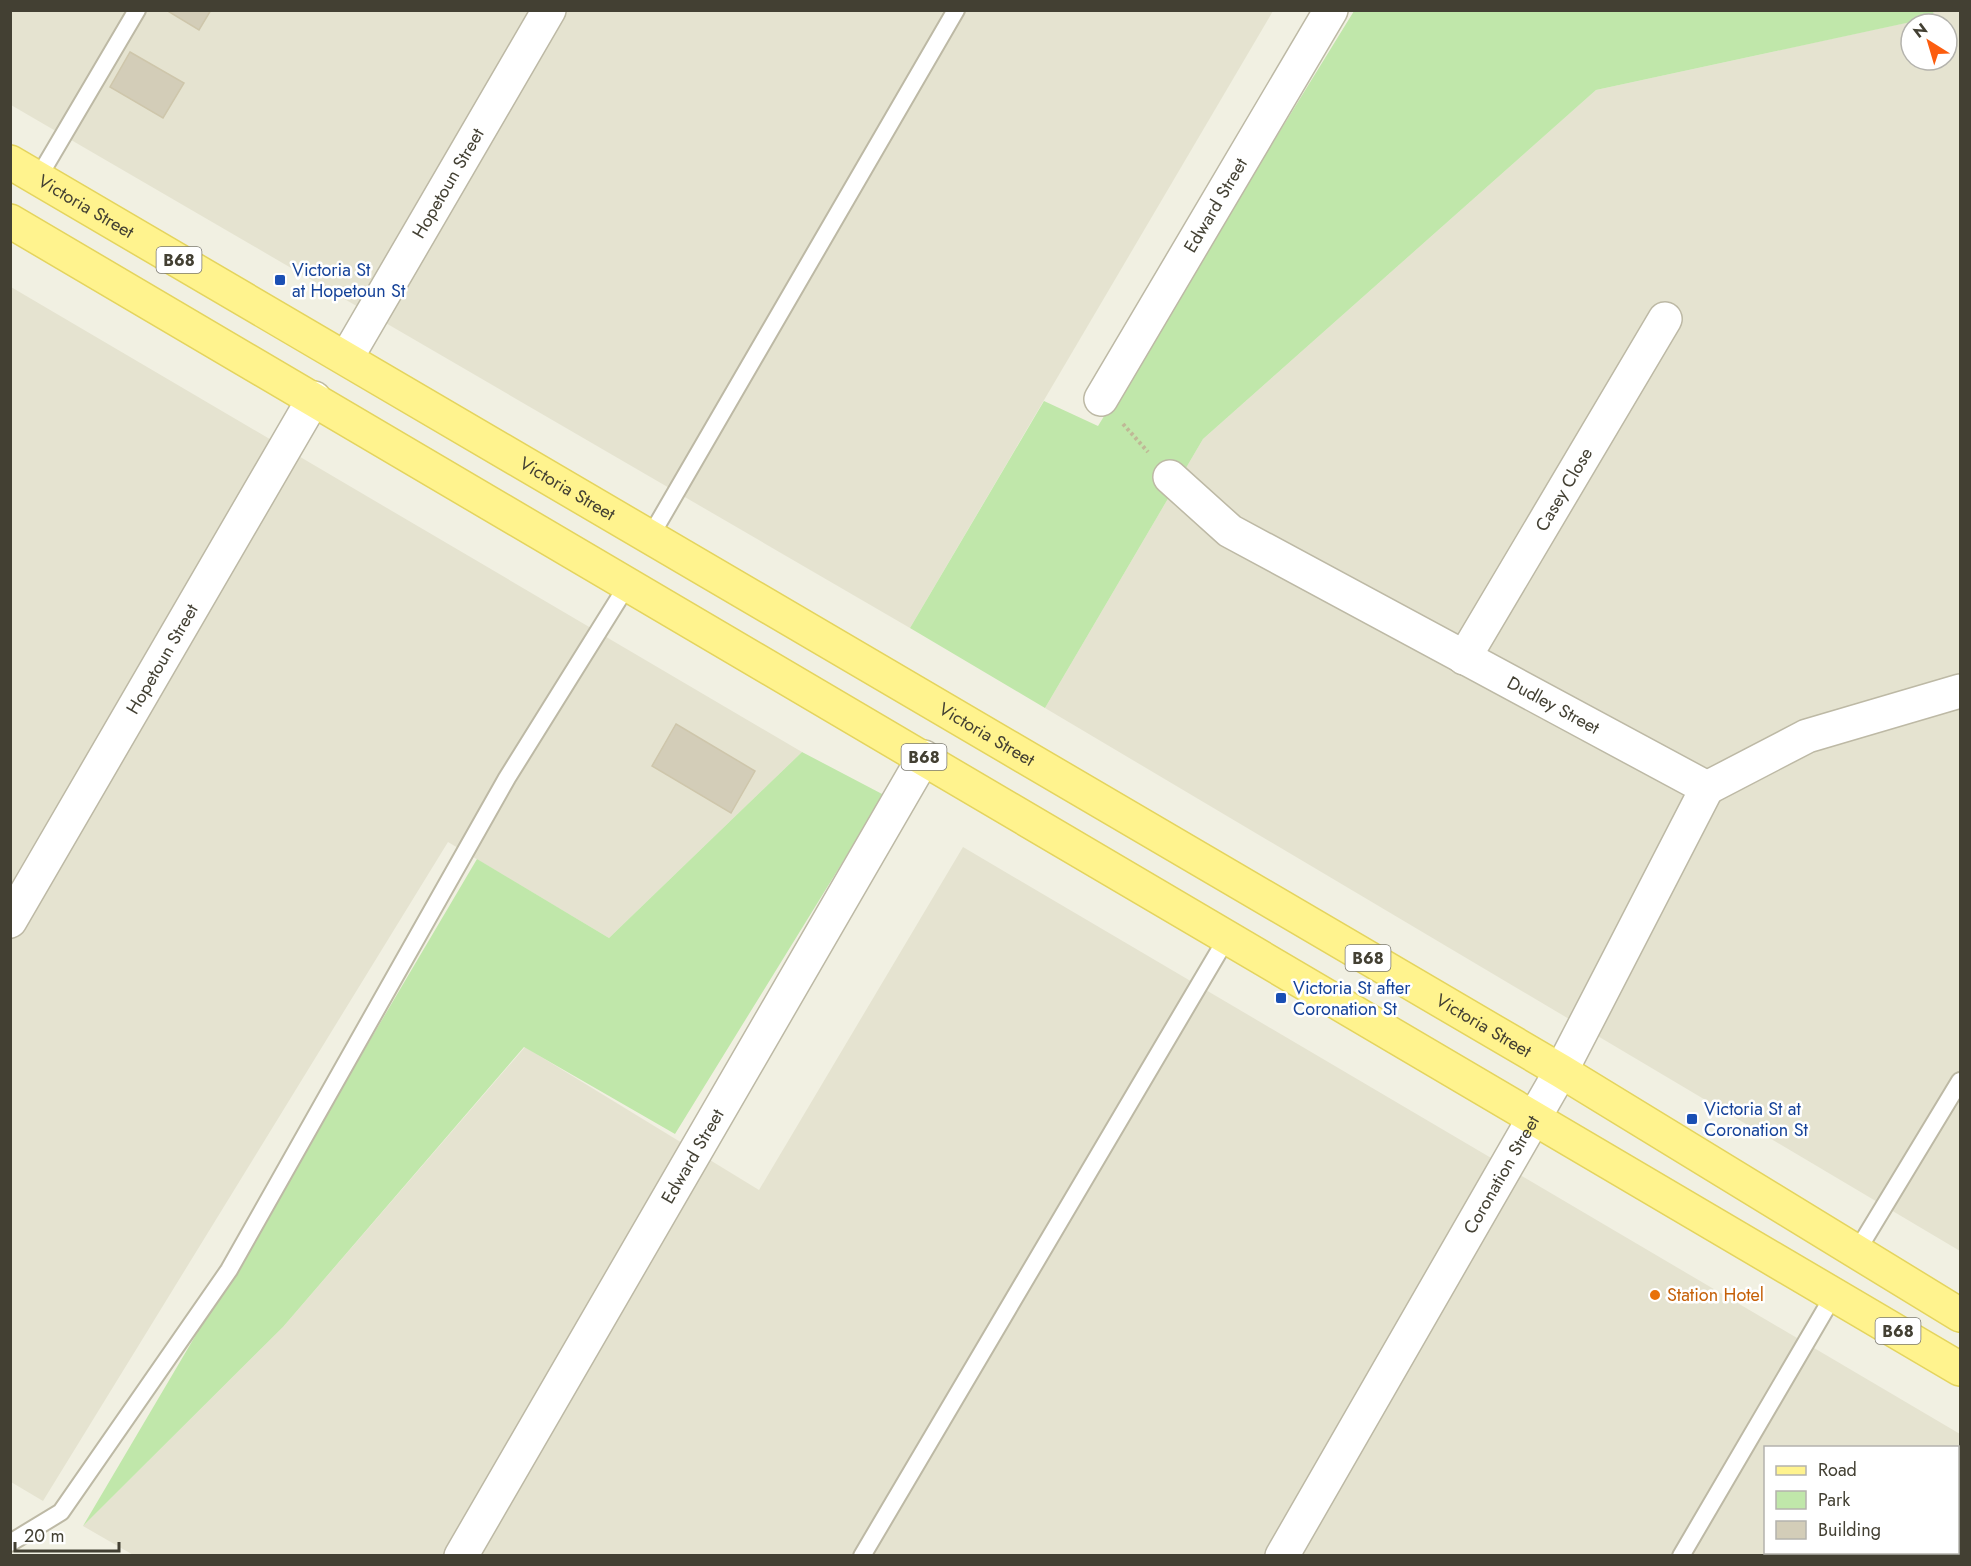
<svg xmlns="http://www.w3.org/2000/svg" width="1971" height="1566" viewBox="0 0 1971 1566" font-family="Jost,sans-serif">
	<rect width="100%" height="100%" fill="#f1f0e2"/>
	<g fill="#e5e3d0" fill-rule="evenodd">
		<polygon points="11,11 1273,11 910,628 11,105"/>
		<path d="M1933 11H1960V1251L1045 708 1203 439 1596 90 1933 17ZM1911 24H1947V60H1911Z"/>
		<polygon points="11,287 802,752 609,938 448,842 43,1501 11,1482"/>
		<path d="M963 847 1960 1434V1556H135L83 1526 283 1327 525 1047 759 1190ZM1766 1448H1958V1552H1766Z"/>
	</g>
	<g fill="#c0e7aa">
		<polygon points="1354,11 1933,11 1934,17 1596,90 1203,439 1045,708 910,628 1044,401 1098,426"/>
		<polygon points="802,752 884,795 675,1134 524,1047 283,1327 83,1526 477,859 609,938"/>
	</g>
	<g fill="#d3cdb8" stroke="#cec6ab" stroke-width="1.5">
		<polygon points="166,10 211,10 199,30"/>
		<polygon points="130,52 184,83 163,118 110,87"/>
		<polygon points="676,724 755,771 731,813 652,766"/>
	</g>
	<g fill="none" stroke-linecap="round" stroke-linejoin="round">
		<defs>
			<g id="service">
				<polyline points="38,178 137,10"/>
				<polyline points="650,537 956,10"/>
				<polyline points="1857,1251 1960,1081"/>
				<polyline points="10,1543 61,1512 229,1270 507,778 628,584"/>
				<polyline points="862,1556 1228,936"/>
				<polyline points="1681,1556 1835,1293"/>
			</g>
			<g id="minor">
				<path id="s1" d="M347 357 549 10"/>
				<path id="s2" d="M1101 399 1331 10"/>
				<path id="s3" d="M1170 477 1230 531 1707 788 1807 736 1960 691"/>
				<path id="s4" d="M1464 658 1665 319"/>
				<path id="s5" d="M10 921 314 398"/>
				<path id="s6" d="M461 1556 924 757"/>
				<path id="s7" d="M1282 1556 1561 1071 1707 788"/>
			</g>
			<g id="primary">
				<path id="s8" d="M10 162 1561 1071 1960 1315"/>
				<polyline points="10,221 1960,1369"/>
			</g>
		</defs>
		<use href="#service" stroke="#bdb9a5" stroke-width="20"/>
		<use href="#minor" stroke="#bdb9a5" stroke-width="36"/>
		<use href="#primary" stroke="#e4d45e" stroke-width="36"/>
		<polyline stroke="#bfb896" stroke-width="4" stroke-dasharray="3 3" stroke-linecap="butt" points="1123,424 1148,452"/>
		<use href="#service" stroke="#fff" stroke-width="16"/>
		<use href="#minor" stroke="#fff" stroke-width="33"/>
		<use href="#primary" stroke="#fff38e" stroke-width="33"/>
	</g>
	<g fill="#1a4fb4" stroke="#fff" stroke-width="2">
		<rect x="274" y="274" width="12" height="12" rx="3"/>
		<rect x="1275" y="992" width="12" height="12" rx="3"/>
		<rect x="1686" y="1113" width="12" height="12" rx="3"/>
	</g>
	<circle fill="#e8710a" stroke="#fff" stroke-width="2" cx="1655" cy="1295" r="6"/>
	<g text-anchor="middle" stroke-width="5" stroke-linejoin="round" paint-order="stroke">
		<g fill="#fff" stroke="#7b7970" stroke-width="1.5">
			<rect x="156.5" y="247" width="45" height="26" rx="4.5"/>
			<rect x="901.5" y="744" width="45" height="26" rx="4.5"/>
			<rect x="1345.5" y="945" width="45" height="26" rx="4.5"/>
			<rect x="1875.5" y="1318" width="45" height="26" rx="4.5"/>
		</g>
		<g font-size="16" font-weight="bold" fill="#434033">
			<text x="179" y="266">B68</text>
			<text x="924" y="763">B68</text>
			<text x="1368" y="964">B68</text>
			<text x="1898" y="1337">B68</text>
		</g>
		<g font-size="18" fill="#434033" stroke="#fff">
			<text dy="6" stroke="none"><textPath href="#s1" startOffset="201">Hopetoun Street</textPath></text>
			<text dy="6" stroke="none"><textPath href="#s2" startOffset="225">Edward Street</textPath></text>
			<text dy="6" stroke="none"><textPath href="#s8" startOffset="88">Victoria Street</textPath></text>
			<text dy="6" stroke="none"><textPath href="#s4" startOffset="196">Casey Close</textPath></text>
			<text dy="6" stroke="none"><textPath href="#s8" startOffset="646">Victoria Street</textPath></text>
			<text dy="6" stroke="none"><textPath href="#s5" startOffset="303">Hopetoun Street</textPath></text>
			<text dy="6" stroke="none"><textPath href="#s3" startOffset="448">Dudley Street</textPath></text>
			<text dy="6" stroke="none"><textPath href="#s8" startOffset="1132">Victoria Street</textPath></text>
			<text dy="6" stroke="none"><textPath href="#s8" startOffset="1708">Victoria Street</textPath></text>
			<text dy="6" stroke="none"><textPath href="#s6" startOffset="462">Edward Street</textPath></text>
			<text dy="6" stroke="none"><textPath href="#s7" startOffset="440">Coronation Street</textPath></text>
		</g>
		<g font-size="18" fill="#164399" stroke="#fff" text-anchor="start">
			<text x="292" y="276">Victoria St<tspan x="292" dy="21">at Hopetoun St</tspan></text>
			<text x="1293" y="994">Victoria St after<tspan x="1293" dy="21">Coronation St</tspan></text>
			<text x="1704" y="1115">Victoria St at<tspan x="1704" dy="21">Coronation St</tspan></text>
		</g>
		<g font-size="18" fill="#c56008" stroke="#fff" text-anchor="start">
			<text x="1667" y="1301">Station Hotel</text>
		</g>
	</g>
	<rect width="1971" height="1566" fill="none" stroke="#434033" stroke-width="24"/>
	<rect x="1764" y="1446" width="195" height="108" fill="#ffffff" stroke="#b4b3ad" stroke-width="1.5"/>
	<rect x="1776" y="1466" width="30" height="9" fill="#fff38e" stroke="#b4b3ad" stroke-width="1.5"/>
	<text x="1818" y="1476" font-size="18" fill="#434033">Road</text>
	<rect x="1776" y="1491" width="30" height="18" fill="#c0e7aa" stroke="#b4b3ad" stroke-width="1.5"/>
	<text x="1818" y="1506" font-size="18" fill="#434033">Park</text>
	<rect x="1776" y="1521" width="30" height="18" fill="#d3cdb8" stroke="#b4b3ad" stroke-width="1.5"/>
	<text x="1818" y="1536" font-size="18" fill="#434033">Building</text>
	<g transform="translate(1929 42) rotate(323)"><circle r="28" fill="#ffffff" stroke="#b4b3ad" stroke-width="1.5"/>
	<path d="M0-4.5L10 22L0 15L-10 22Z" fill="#fc5d0f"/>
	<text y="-9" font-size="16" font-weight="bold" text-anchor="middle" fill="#434033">N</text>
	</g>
	<path d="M15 1542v9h104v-9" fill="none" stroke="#434033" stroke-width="3"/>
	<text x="24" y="1542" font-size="18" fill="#434033" stroke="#ffffff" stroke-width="4.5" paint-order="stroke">20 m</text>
</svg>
